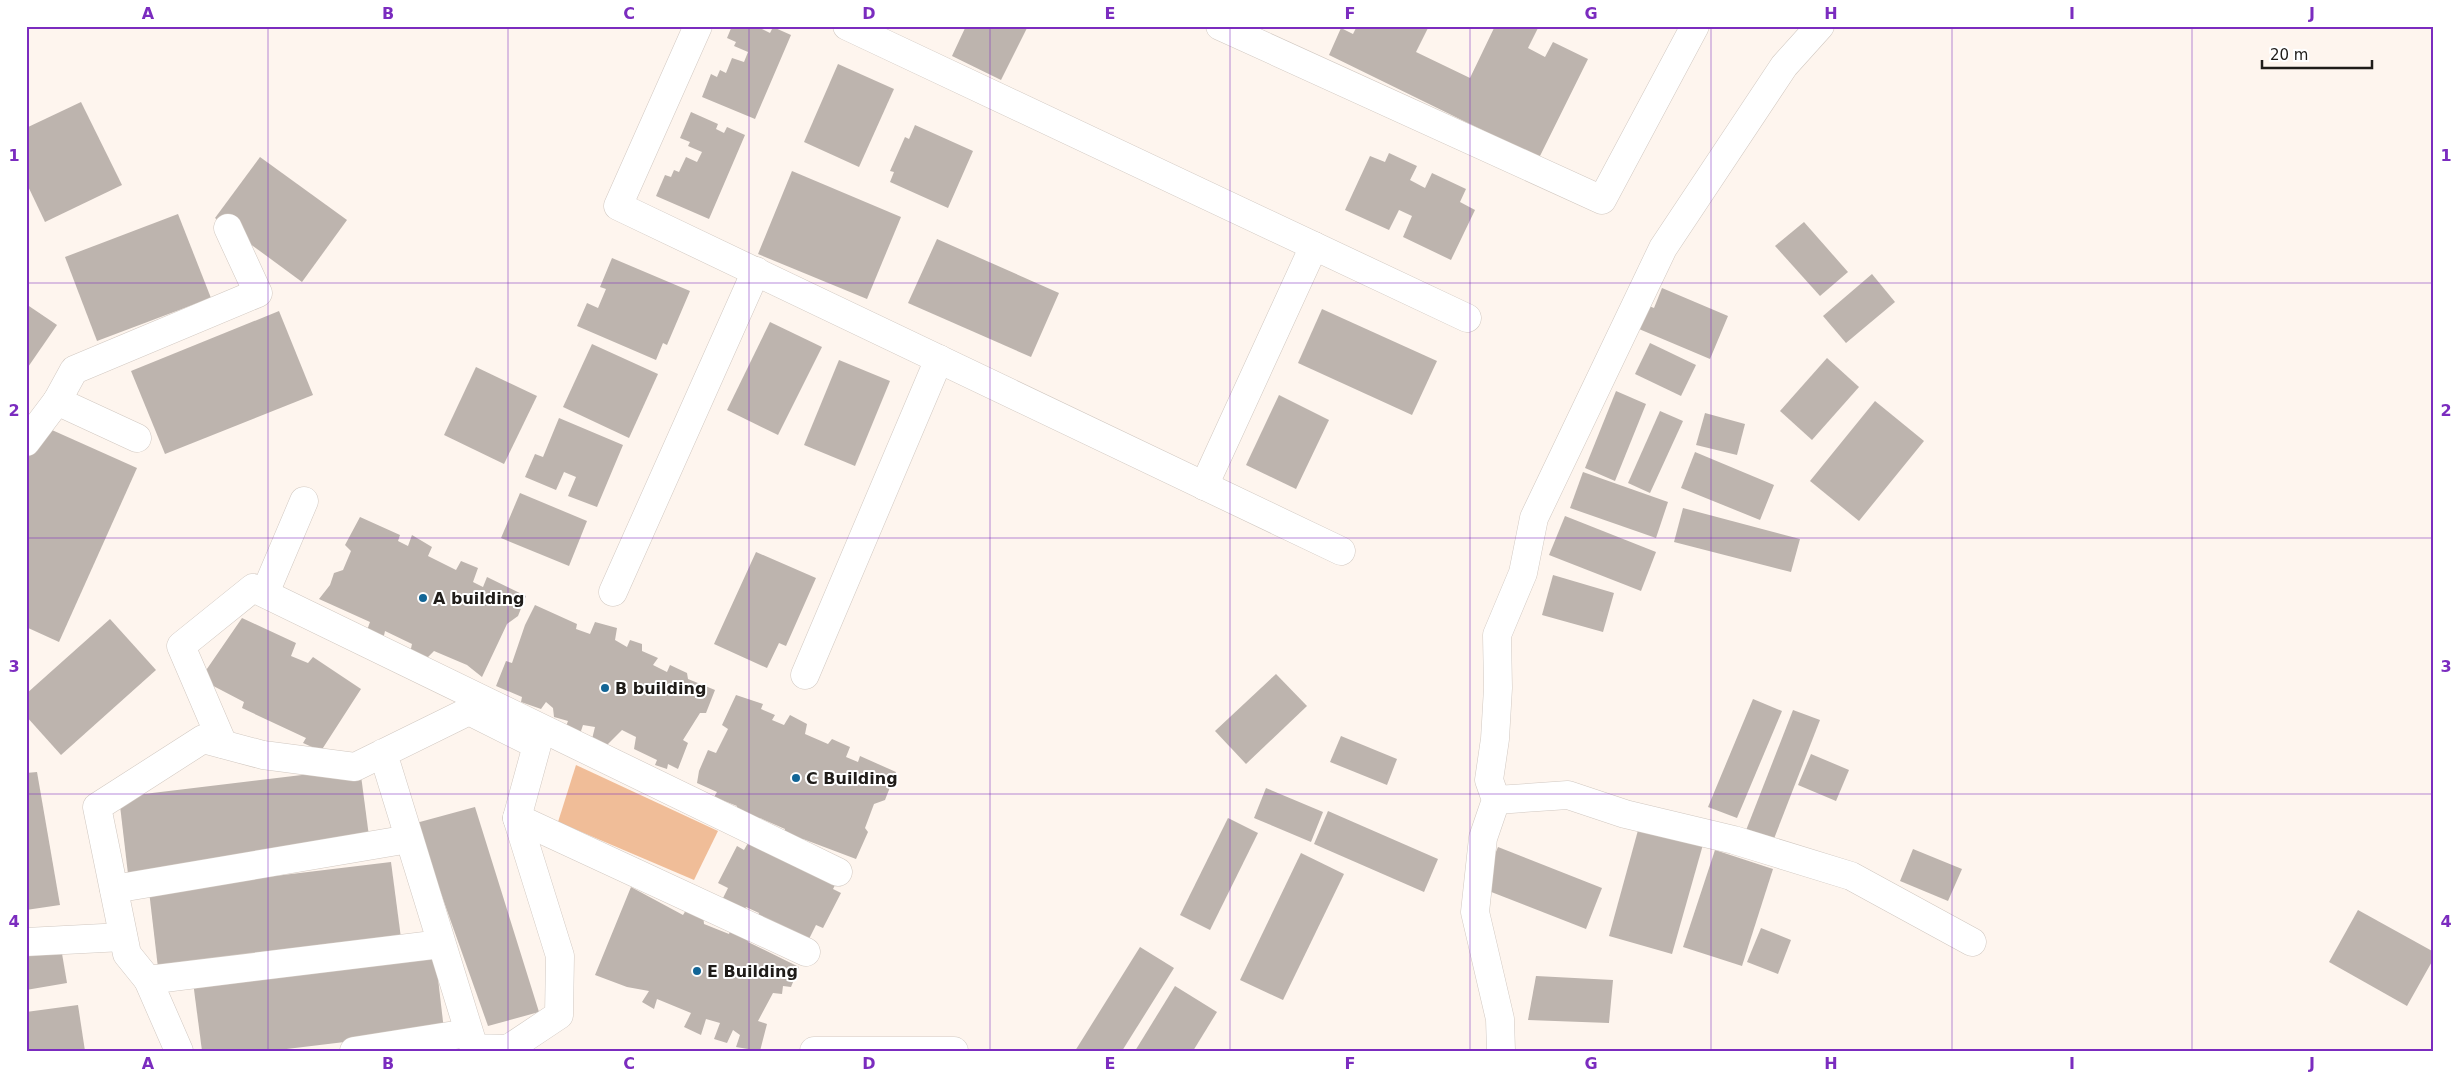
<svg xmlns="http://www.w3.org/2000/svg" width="2460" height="1077" viewBox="0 0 2460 1077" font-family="'DejaVu Sans',sans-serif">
	<rect width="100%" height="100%" fill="#fef5ee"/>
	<polygon fill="#f0bd98" points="576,765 718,831 694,880 558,822"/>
	<g fill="#bdb4ae">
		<polygon points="732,26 763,26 762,29 770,33 773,27 791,35 755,119 702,97 711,74 717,77 720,70 726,73 732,58 744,62 748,52 734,46 736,42 727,38"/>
		<polygon points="966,26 1028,26 1001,80 952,56"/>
		<polygon points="1357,26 1429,26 1416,52 1470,78 1495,26 1539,26 1528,48 1545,57 1553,42 1588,59 1539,158 1329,55 1341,28 1353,34"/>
		<polygon points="838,64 894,89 859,167 804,142"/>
		<polygon points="81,102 122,185 45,222 26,182 26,128"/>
		<polygon points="691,112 718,124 716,129 724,133 727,127 745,135 709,219 656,196 665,175 671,177 674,170 679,172 686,157 697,162 702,152 688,146 690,142 680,138"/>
		<polygon points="915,125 973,151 948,208 890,182 894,172 890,171 905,137 909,139"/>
		<polygon points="1389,153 1417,166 1410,180 1425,188 1432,173 1466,189 1460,202 1475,210 1451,260 1403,237 1412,216 1399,210 1389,230 1345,210 1370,156 1385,162"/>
		<polygon points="260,157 347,220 302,282 215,218"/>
		<polygon points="792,171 901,217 867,299 758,254"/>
		<polygon points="178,214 211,298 97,341 65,257"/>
		<polygon points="1804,222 1848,272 1820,296 1775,246"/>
		<polygon points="937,239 1059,293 1031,357 908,303"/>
		<polygon points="612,258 690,291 667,345 663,343 656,360 577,326 587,303 598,308 606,289 600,287"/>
		<polygon points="1872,274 1895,302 1846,343 1823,316"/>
		<polygon points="1662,288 1728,316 1710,359 1639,329 1649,306 1654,308"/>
		<polygon points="26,304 57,325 26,370"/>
		<polygon points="1322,309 1437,361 1412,415 1298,363"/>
		<polygon points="279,311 313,395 165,454 131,371"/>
		<polygon points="770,322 822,347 778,435 727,410"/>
		<polygon points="1650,343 1696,365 1681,396 1635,374"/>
		<polygon points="592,344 658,374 629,438 563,407"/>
		<polygon points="1827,358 1859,387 1812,440 1780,411"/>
		<polygon points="839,360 890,381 855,466 804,445"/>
		<polygon points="476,367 537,396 504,464 444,435"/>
		<polygon points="1616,391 1646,404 1615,481 1585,468"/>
		<polygon points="1279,395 1329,420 1296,489 1246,465"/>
		<polygon points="1875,401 1924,441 1859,521 1810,481"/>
		<polygon points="1660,411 1683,421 1650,493 1628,483"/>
		<polygon points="1705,413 1745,424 1737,455 1696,445"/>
		<polygon points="559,418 623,445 597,507 568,496 576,477 564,472 556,490 525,477 535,454 543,457"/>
		<polygon points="43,426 137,468 59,642 26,627 26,463"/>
		<polygon points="1695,452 1774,485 1760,520 1681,488"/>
		<polygon points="1583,472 1668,502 1656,538 1570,508"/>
		<polygon points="520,493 587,521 569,566 501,538"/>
		<polygon points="1683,508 1800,539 1791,572 1674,542"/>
		<polygon points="1565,516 1656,552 1641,591 1549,555"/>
		<polygon points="360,517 400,535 398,541 408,546 412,535 432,547 428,556 456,570 461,561 478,568 473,582 483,587 487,577 526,596 518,616 507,624 482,677 467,665 434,651 424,661 410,653 412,644 385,631 383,640 366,633 370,622 319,599 330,585 334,573 343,570 351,551 345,545"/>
		<polygon points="756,552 816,578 786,646 779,643 767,668 714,644"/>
		<polygon points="1553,575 1614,593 1603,632 1542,615"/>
		<polygon points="535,605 577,624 576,629 590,634 595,622 617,628 615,640 627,647 630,640 642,644 642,651 658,658 653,665 667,672 670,665 687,673 688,679 715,690 706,713 700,713 683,740 688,743 678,769 668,764 667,769 655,765 657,760 634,749 636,737 622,730 606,746 592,739 595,727 583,725 580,734 565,729 568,721 554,717 553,708 546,702 541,709 521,702 522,697 496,686 506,661 512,663 525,625"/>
		<polygon points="242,618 296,643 291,656 308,663 313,657 361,689 321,751 303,743 306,738 242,708 244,702 200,679"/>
		<polygon points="110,619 156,670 61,755 26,716 26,694"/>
		<polygon points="1276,674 1307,706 1246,764 1215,731"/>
		<polygon points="736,695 763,704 761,709 775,715 772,720 784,725 790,715 807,724 805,734 828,744 832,739 850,747 846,757 858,762 860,756 896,772 885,800 874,804 865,828 868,832 856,859 803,839 801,844 782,837 785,829 760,818 756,822 734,814 737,806 714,797 717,792 697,783 699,771 708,750 716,753 728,729 722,725"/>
		<polygon points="1753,699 1782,711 1737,818 1708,807"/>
		<polygon points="1793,710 1820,720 1770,849 1743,838"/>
		<polygon points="1341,736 1397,759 1387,785 1330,762"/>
		<polygon points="1811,754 1849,770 1836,801 1798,785"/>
		<polygon points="360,768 370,844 128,874 119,797"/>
		<polygon points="37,772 60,905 26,910 26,773"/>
		<polygon points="1266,788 1323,812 1311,842 1254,818"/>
		<polygon points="475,807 539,1012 488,1026 416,823"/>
		<polygon points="1328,811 1438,859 1424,892 1314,844"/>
		<polygon points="1228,818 1258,833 1210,930 1180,915"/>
		<polygon points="1640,823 1704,841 1672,954 1609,936"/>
		<polygon points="752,836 838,879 833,889 841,893 823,928 816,925 808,941 782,928 783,926 777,923 775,929 756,919 759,913 746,907 743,913 721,902 728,888 718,883 737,846 744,850"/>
		<polygon points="1498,847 1602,888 1586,929 1481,888"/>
		<polygon points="1913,849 1962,869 1948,901 1900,881"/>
		<polygon points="1715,850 1773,869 1742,966 1683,947"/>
		<polygon points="1301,853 1344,874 1283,1000 1240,980"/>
		<polygon points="391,862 401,938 158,968 149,891"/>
		<polygon points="631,887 683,915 689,905 703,913 704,924 729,934 732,926 753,934 748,942 799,967 791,987 783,986 782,994 773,993 758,1021 767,1024 760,1051 736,1047 740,1035 733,1030 727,1043 714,1039 720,1023 706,1019 701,1035 684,1027 691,1013 657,999 654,1009 642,1002 649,991 627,987 595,975"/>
		<polygon points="2358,910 2434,952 2434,958 2407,1006 2329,962"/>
		<polygon points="1761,928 1791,940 1778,974 1747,962"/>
		<polygon points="58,930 67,983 26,990 26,935"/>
		<polygon points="1140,947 1174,968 1122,1051 1075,1051"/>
		<polygon points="435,953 444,1030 270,1051 202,1051 193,982"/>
		<polygon points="1536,976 1613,980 1609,1023 1528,1020"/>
		<polygon points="1175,986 1217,1012 1193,1051 1135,1051"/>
		<polygon points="78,1005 85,1051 26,1051 26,1012"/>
	</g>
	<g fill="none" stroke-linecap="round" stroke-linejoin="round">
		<defs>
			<g id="minor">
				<polyline points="698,26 618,206 1341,551"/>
				<polyline points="847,26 1467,318"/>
				<polyline points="1220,26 1602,200 1695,26"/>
				<polyline points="57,401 137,438"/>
				<polyline points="26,442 57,401 74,370 258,293 228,228"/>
				<polyline points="1204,486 1314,246"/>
				<polyline points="613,592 756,271"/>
				<polyline points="265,593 304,501"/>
				<polyline points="805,675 939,359"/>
				<polyline points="223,744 181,646 253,588 838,872"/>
				<polyline points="1496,800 1568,795 1625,814 1734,840 1851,876 1972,942"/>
				<polyline points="517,818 806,952"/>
				<polyline points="114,889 409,839"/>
				<polyline points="26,942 123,937"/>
				<polyline points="148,980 441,944"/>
				<polyline points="179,1051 148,980 127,954 97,807 203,739 263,755 355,767 469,711 537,745 517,818 560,956 559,1015 508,1049 474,1048 383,753"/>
				<polyline points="354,1051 468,1033"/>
				<polyline points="814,1051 954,1051"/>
				<polyline points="1501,1051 1500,1019 1475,912 1483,838 1496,800 1489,780 1495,739 1498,688 1497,635 1523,573 1534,518 1663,248 1784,66 1820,26"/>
			</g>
		</defs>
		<use href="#minor" stroke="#d1c8c1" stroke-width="29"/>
		<use href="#minor" stroke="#fff" stroke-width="28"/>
	</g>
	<path fill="none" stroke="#7b2cbf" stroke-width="1" stroke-opacity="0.55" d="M268 26V1051M508 26V1051M749 26V1051M990 26V1051M1230 26V1051M1470 26V1051M1711 26V1051M1952 26V1051M2192 26V1051M26 283H2434M26 538H2434M26 794H2434"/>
	<g fill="#126596" stroke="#fff" stroke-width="2">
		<circle cx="423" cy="598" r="5"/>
		<circle cx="605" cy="688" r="5"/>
		<circle cx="796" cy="778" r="5"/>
		<circle cx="697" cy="971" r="5"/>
	</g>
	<g text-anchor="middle" stroke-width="4" stroke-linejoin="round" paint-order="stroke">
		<g font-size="16" font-weight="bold" fill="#1f1c19" stroke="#fff" text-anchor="start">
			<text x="433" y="604">A building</text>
			<text x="615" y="694">B building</text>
			<text x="806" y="784">C Building</text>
			<text x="707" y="977">E Building</text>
		</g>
	</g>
	<rect width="2460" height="1077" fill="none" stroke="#ffffff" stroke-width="55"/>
	<path d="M2262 60v8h110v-8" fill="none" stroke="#1f1c19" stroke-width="2.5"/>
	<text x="2270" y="60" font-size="15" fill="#1f1c19" stroke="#ffffff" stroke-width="4" paint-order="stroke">20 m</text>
	<rect x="28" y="28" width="2404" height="1022" fill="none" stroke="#7b2cbf" stroke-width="2"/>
	<g font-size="16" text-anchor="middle" font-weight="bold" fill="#7b2cbf">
		<text x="148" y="19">A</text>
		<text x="388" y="19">B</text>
		<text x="629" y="19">C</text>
		<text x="869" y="19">D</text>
		<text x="1110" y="19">E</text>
		<text x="1350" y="19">F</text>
		<text x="1591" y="19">G</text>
		<text x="1831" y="19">H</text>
		<text x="2072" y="19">I</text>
		<text x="2312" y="19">J</text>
		<text x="14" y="161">1</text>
		<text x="2446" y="161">1</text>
		<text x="14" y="416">2</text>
		<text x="2446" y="416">2</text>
		<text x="14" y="672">3</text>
		<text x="2446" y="672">3</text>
		<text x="14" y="927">4</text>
		<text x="2446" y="927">4</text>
		<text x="148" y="1069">A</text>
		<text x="388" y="1069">B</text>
		<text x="629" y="1069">C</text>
		<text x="869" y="1069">D</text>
		<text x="1110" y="1069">E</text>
		<text x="1350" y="1069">F</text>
		<text x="1591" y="1069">G</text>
		<text x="1831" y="1069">H</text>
		<text x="2072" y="1069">I</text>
		<text x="2312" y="1069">J</text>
	</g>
</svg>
